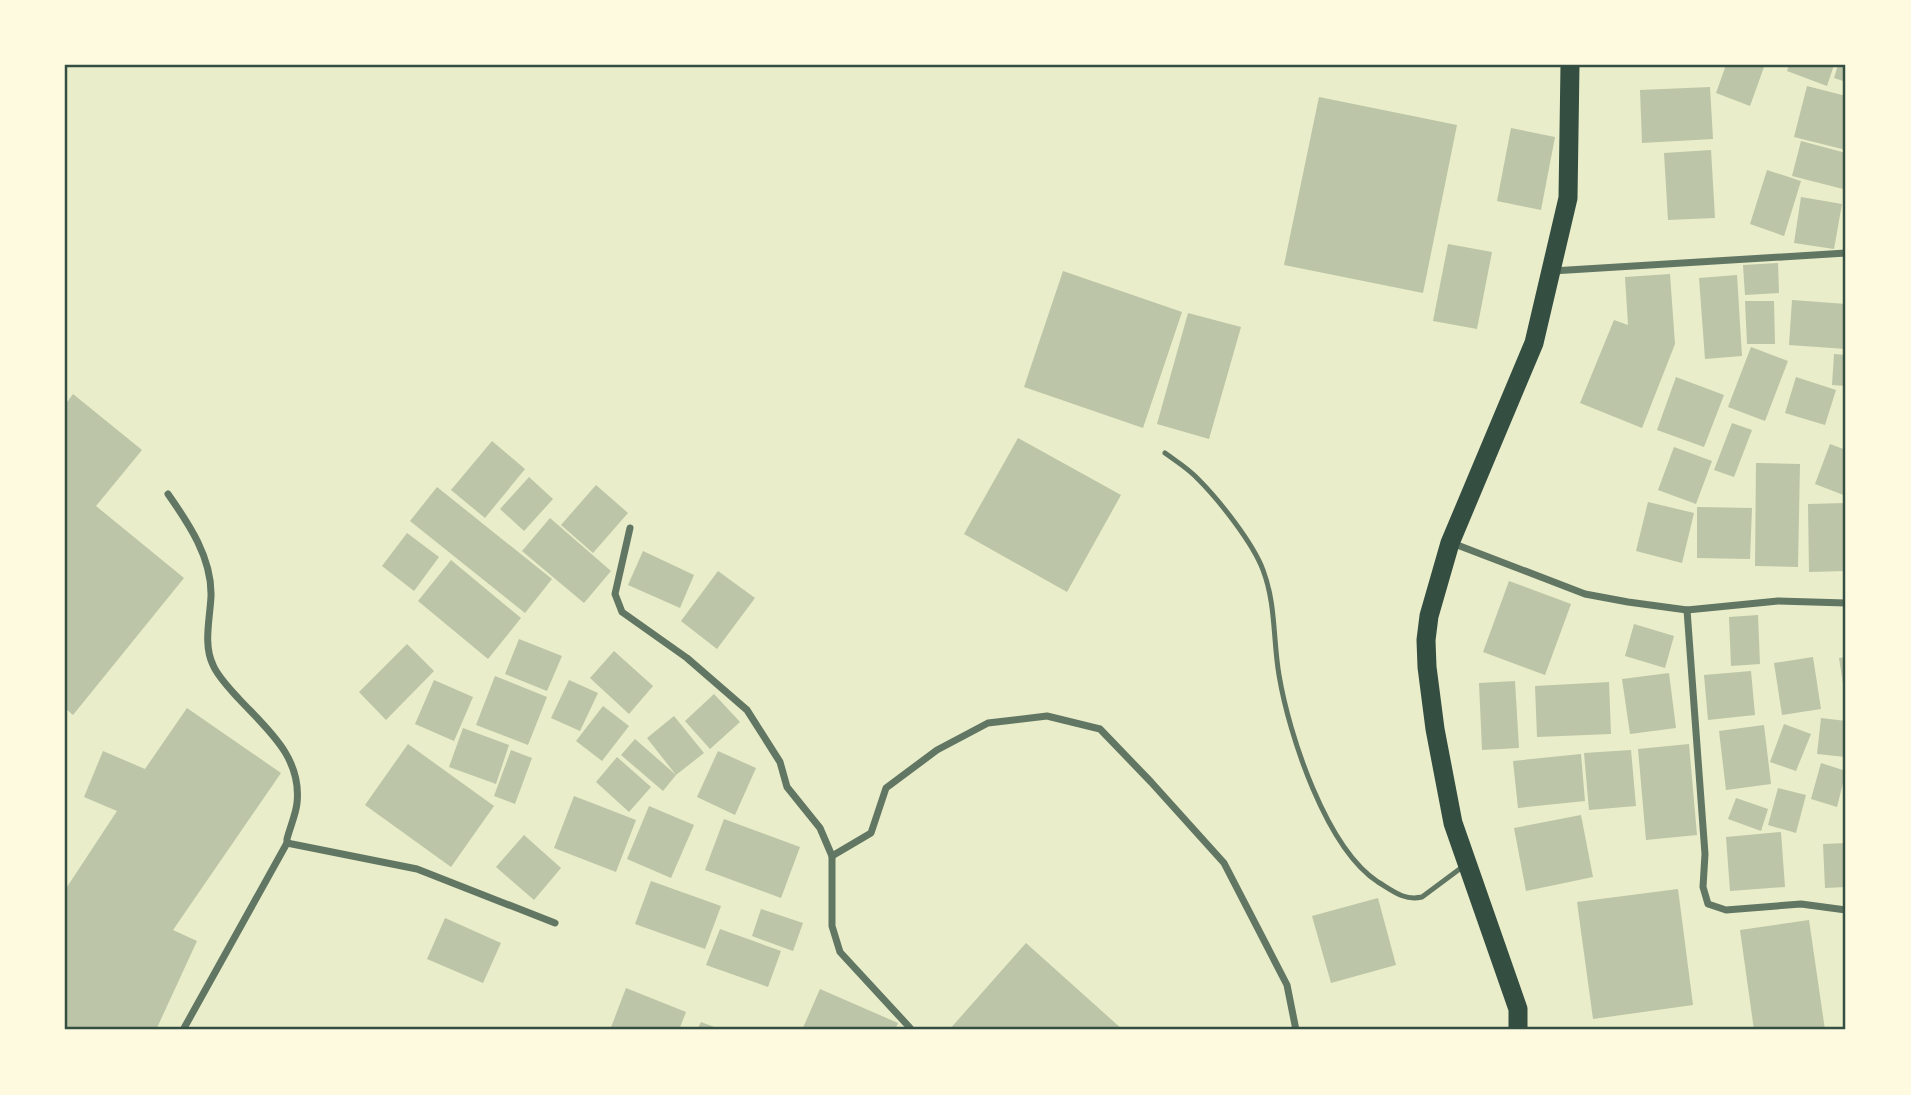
<svg xmlns="http://www.w3.org/2000/svg" width="1911" height="1095" viewBox="0 0 1911 1095" font-family="'DejaVu Sans',sans-serif">
	<style>
		.building { fill: #bcc5a7 }
		.lines { fill: none; stroke-linecap: round; stroke-linejoin: round }
		.service { stroke: #617663; stroke-width: 5 }
		.minor { stroke: #617663; stroke-width: 7 }
		.trunk { stroke: #344e41; stroke-width: 19 }
		.neatline { fill: none; stroke: #344e41; stroke-width: 2.5 }
	</style>
	<rect width="100%" height="100%" fill="#e9edc9"/>
	<!-- building -->
	<g class="building">
		<path d="M1726,65H1758L1764,67L1750,106L1716,93Z"/>
		<path d="M1789,65H1834L1827,86L1787,71Z"/>
		<path d="M1838,65H1846V82L1834,78Z"/>
		<path d="M1807,86L1846,96V150L1794,137Z"/>
		<path d="M1710,87L1713,139L1642,143L1640,90Z"/>
		<path d="M1319,97L1457,125L1423,293L1284,265Z"/>
		<path d="M1511,128L1555,137L1541,210L1497,201Z"/>
		<path d="M1801,141L1846,153V178L1843,189L1792,176Z"/>
		<path d="M1711,150L1715,218L1668,220L1664,153Z"/>
		<path d="M1767,170L1801,181L1784,236L1750,224Z"/>
		<path d="M1801,197L1842,204L1834,249L1794,243Z"/>
		<path d="M1448,244L1492,252L1477,329L1433,321Z"/>
		<path d="M1778,263L1779,293L1745,295L1743,265Z"/>
		<path d="M1063,271L1182,312L1143,428L1024,387Z"/>
		<path d="M1670,274L1675,344L1642,428L1580,403L1614,320L1628,325L1625,277Z"/>
		<path d="M1737,275L1742,356L1705,359L1699,278Z"/>
		<path d="M1792,300L1846,304V349L1789,345Z"/>
		<path d="M1745,301H1774L1775,344H1747Z"/>
		<path d="M1188,313L1241,327L1209,439L1157,424Z"/>
		<path d="M1751,347L1788,361L1765,421L1728,407Z"/>
		<path d="M1834,354L1846,355V386L1832,385Z"/>
		<path d="M1676,377L1724,395L1704,447L1657,430Z"/>
		<path d="M1796,377L1836,390L1825,425L1785,413Z"/>
		<path d="M73,394L142,450L96,506L184,578L73,715L65,708V405Z"/>
		<path d="M1732,423L1752,430L1734,477L1714,470Z"/>
		<path d="M1018,438L1121,495L1067,592L964,534Z"/>
		<path d="M492,441L525,469L485,518L451,490Z"/>
		<path d="M1830,444L1846,450V496L1815,484Z"/>
		<path d="M1674,447L1712,461L1696,504L1658,490Z"/>
		<path d="M1756,463L1800,464L1798,567L1755,566Z"/>
		<path d="M529,477L553,499L524,531L500,509Z"/>
		<path d="M596,485L628,513L593,553L561,525Z"/>
		<path d="M437,487L552,579L525,613L410,521Z"/>
		<path d="M1648,502L1694,513L1682,563L1636,551Z"/>
		<path d="M1846,503V571L1809,572L1808,504Z"/>
		<path d="M1697,507L1752,508L1750,559L1697,558Z"/>
		<path d="M550,518L611,571L584,603L522,551Z"/>
		<path d="M407,533L439,557L414,591L382,566Z"/>
		<path d="M643,551L694,575L680,608L628,585Z"/>
		<path d="M451,560L521,618L488,659L418,601Z"/>
		<path d="M718,571L755,598L717,649L681,621Z"/>
		<path d="M1509,581L1571,604L1545,675L1483,652Z"/>
		<path d="M1758,615L1760,664L1731,666L1729,617Z"/>
		<path d="M1634,624L1674,636L1665,668L1625,656Z"/>
		<path d="M519,639L562,656L547,691L505,674Z"/>
		<path d="M407,644L434,671L386,720L359,692Z"/>
		<path d="M614,651L653,686L629,714L590,678Z"/>
		<path d="M1813,657L1821,709L1782,715L1774,663Z"/>
		<path d="M1846,657V697H1845L1839,658Z"/>
		<path d="M1751,671L1755,715L1708,720L1704,675Z"/>
		<path d="M1669,673L1676,728L1630,734L1622,679Z"/>
		<path d="M495,676L547,697L528,745L476,725Z"/>
		<path d="M434,680L473,697L454,741L415,724Z"/>
		<path d="M569,680L598,693L580,731L551,718Z"/>
		<path d="M1515,681L1519,748L1482,750L1479,683Z"/>
		<path d="M1609,682L1611,734L1537,737L1535,686Z"/>
		<path d="M714,694L740,722L710,749L685,721Z"/>
		<path d="M603,706L629,726L602,761L576,741Z"/>
		<path d="M187,708L281,773L173,930L197,941L156,1030H65V890L117,811L84,797L103,751L145,769Z"/>
		<path d="M674,716L704,753L676,775L663,791L621,755L635,739L676,775L647,738Z"/>
		<path d="M1821,718L1846,721V757L1817,754Z"/>
		<path d="M1784,724L1811,734L1796,771L1770,762Z"/>
		<path d="M1764,725L1771,784L1726,790L1719,731Z"/>
		<path d="M463,728L509,745L496,784L449,767Z"/>
		<path d="M408,744L494,806L451,867L365,805Z"/>
		<path d="M1689,744L1697,835L1646,840L1638,749Z"/>
		<path d="M511,750L532,758L515,804L494,796Z"/>
		<path d="M1631,750L1636,806L1589,810L1584,753Z"/>
		<path d="M718,751L756,768L735,815L697,797Z"/>
		<path d="M1581,754L1585,801L1518,808L1513,761Z"/>
		<path d="M617,757L651,787L629,812L596,782Z"/>
		<path d="M1821,763L1846,771L1837,807L1811,799Z"/>
		<path d="M1778,788L1806,795L1796,833L1768,825Z"/>
		<path d="M574,796L636,820L616,872L554,848Z"/>
		<path d="M1736,798L1768,809L1761,831L1728,819Z"/>
		<path d="M649,806L694,825L671,878L627,859Z"/>
		<path d="M1581,815L1593,877L1526,891L1514,828Z"/>
		<path d="M724,819L800,847L781,898L705,870Z"/>
		<path d="M1781,832L1785,887L1730,891L1726,837Z"/>
		<path d="M524,835L561,868L534,900L496,867Z"/>
		<path d="M1846,843V887L1825,888L1823,844Z"/>
		<path d="M651,881L721,906L705,949L635,924Z"/>
		<path d="M1678,889L1693,1005L1593,1019L1577,902Z"/>
		<path d="M1378,898L1396,965L1331,983L1312,916Z"/>
		<path d="M761,909L803,923L793,951L752,936Z"/>
		<path d="M445,918L501,943L483,983L427,959Z"/>
		<path d="M1809,920L1825,1030H1754L1740,930Z"/>
		<path d="M720,929L781,951L768,987L706,965Z"/>
		<path d="M1026,943L1123,1030H949Z"/>
		<path d="M626,988L686,1012L679,1030H610Z"/>
		<path d="M820,989L898,1023L895,1030H850L845,1028L844,1030H802Z"/>
		<path d="M701,1022L722,1030H697Z"/>
	</g>
	<g class="lines">
		<!-- service -->
		<path class="service" d="M1165,453C1176,461 1189,469 1198,479C1219,500 1253,543 1263,570C1276,604 1273,640 1279,675C1289,735 1326,848 1378,882C1393,891 1404,901 1422,897L1465,865"/>
		<!-- minor -->
		<g class="minor">
			<path d="M1552,271L1846,253"/>
			<path d="M168,494C189,524 212,558 211,596C210,619 203,644 213,665C218,677 230,689 239,699C267,729 302,757 297,803C296,814 290,827 287,839V843L183,1030"/>
			<path d="M630,528L615,594L622,612L687,658L747,710L780,762L787,787L820,828L832,856V926L840,952L912,1030"/>
			<path d="M1452,543L1585,594L1628,602L1687,610L1778,601L1846,603"/>
			<path d="M1687,610L1705,854L1703,887L1708,904L1726,910L1801,904L1846,910"/>
			<path d="M287,843L417,869L555,923"/>
			<path d="M832,856L871,833L886,788L937,750L988,723L1047,716L1100,729L1151,782L1224,863L1287,985L1296,1030"/>
		</g>
		<!-- trunk -->
		<path class="trunk" d="M1518,1030V1009L1453,823L1435,729L1427,667L1426,640L1429,616L1450,543L1534,343L1568,198L1570,65"/>
	</g>
	<!-- border -->
	<rect width="1911" height="1095" fill="none" stroke="#fefae0" stroke-width="133"/>
	<rect x="66" y="66" width="1778" height="962" class="neatline"/>
</svg>
